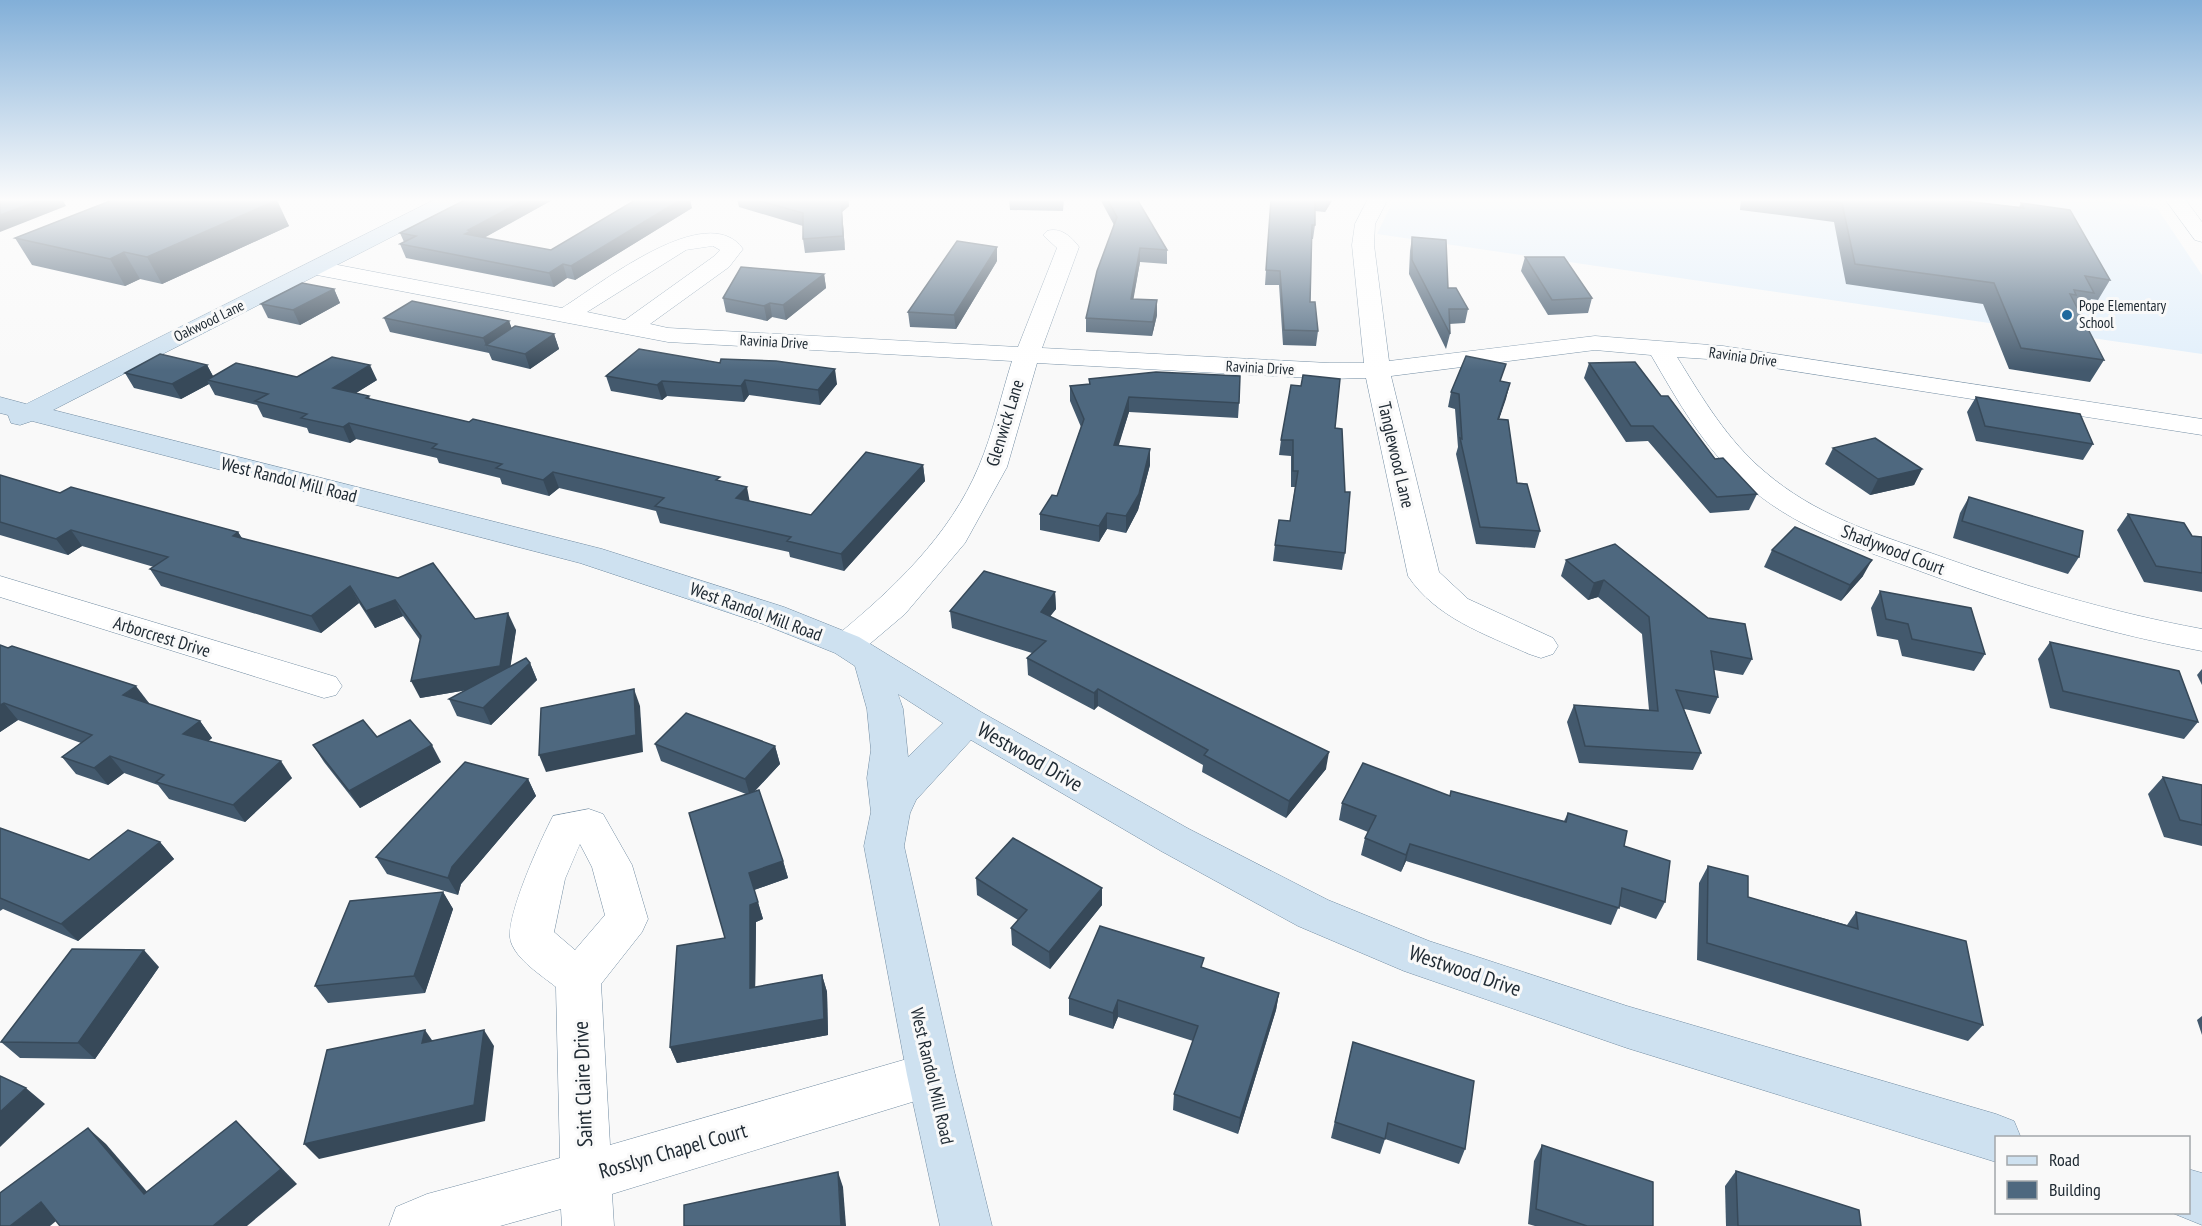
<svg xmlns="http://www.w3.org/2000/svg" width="2202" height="1226" viewBox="0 0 2202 1226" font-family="'PT Sans Narrow',sans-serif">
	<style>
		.built { fill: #e1effb }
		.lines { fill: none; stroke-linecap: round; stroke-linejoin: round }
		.street-casing { stroke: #738da3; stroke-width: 1 }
		.secondary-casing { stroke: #738da3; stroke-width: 1 }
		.street { fill: #fff; fill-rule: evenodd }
		.secondary { fill: #cee1f0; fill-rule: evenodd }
		.wall { fill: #43596d }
		.shaded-wall { fill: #374959 }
		.building { fill: #4e687f; stroke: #374959; stroke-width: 1.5 }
		.poi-dot { fill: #20699d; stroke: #f9f9f9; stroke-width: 2 }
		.labels { text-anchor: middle; stroke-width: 6; stroke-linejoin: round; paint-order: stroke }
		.far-poi-label { font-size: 15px; fill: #202b34; stroke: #f9f9f9; text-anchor: start }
		.far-street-label { font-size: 15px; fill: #202b34; stroke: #f9f9f9 }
		.street-label { font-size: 18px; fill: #202b34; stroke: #f9f9f9 }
		.near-street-label { font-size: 21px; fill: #202b34; stroke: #f9f9f9 }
	</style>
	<rect width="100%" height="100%" fill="#f9f9f9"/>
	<!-- built -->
	<path class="built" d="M1394,199H2083L2157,208L2202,275V354L1377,234Z"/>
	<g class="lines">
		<!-- street casing -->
		<g class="street-casing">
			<g id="street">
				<path d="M1368,199H1388L1375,224L1374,245L1389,361L1595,336L1723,346L2202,419V435L1723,360L1677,357C1703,399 1727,440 1765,472C1814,514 1870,532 1931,553C2020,585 2109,612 2202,629V651C2101,632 2005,603 1909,567C1849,545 1792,526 1744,483C1703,447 1678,401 1651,355L1595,350L1391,376L1439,572L1468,599L1553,638L1558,646L1553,654L1541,658L1529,654C1485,634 1436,618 1408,576L1366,378L1329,379L1037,363L1007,467L965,543L905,614L859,653L847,656L835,653L830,645L835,637C892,590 950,536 979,466C993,433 1001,396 1012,361L668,342L317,275L309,273L306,268L309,263L317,261L562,308C598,286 707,198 743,249L729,267L650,324L668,328L1018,347L1057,248L1043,235L1047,231C1060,227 1071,236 1079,247L1042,348L1329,363H1364L1352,245L1355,224ZM713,246L720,250L713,257L625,320L587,312L686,250Z"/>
				<path d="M2165,199H2185L2202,222V242L2195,240Z"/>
				<path d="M0,576L336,677L342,686L336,695L324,698L0,597Z"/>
				<path d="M589,809L603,814L632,865L648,919L642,932L601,984L610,1145L931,1052L948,1059L955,1075L948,1091L612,1194L614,1226H562L561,1209L500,1226H389L396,1207L427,1194L560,1158L556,987C541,975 517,960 511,942C503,921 542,837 553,816ZM580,844L592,867L605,915L575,950L554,932L565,879Z"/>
			</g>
		</g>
		<!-- secondary casing -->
		<g class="secondary-casing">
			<g id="secondary">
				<path d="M436,199H461L458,203L53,410L602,549L784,607L859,637L981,712L1189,829L1328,900L1429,941L1627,1006L1996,1114L2014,1121L2021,1138H1996V1162L1627,1048L1404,971L1298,926L1161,851L971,740L916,800L910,813L904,846L955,1075L992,1226H940L907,1075L864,846L871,812L867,778L871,750L867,709L855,666L835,653L760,623L580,563L32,421L20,425L11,423L8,415L0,413V397L26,404ZM898,694L943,723L908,757L903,709Z"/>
				<path d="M2188,1169L2202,1173V1225L2170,1212H2188Z"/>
			</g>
		</g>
		<!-- street -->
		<use href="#street" class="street"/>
		<!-- secondary -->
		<use href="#secondary" class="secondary"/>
	</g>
	<!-- wall -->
	<g class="wall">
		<path d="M115,199H274L289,226L162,284L140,279L125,286L32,265L15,238Z"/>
		<path d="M467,199H554L484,238L551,250L692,208L575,280L567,278L554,287L406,258L400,244L404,242L400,233Z"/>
		<path d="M737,199H848L849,206L842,212L845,250L805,253L803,239V226L739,207Z"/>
		<path d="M1009,199H1064L1063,211L1010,210Z"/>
		<path d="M1100,199H1137L1167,250V264L1140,262L1133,299L1157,315L1152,336L1086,332V318L1114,225Z"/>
		<path d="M1271,199H1333L1325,212L1315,211V225L1313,239H1311L1310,302L1318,331L1316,346L1283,345L1279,285H1265Z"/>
		<path d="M1741,199H1948L2019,207L2021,203L2110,280L2098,300L2091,299L2082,314H2080L2104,360L2090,382L2009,369L1983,304L1846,284L1834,222L1740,210Z"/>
		<path d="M1412,237L1448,288L1468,309L1465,323L1449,324L1450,334L1446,349L1409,274L1410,251Z"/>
		<path d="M1525,257L1592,298L1588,313L1548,315L1521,271Z"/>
		<path d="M997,261L956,329L910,327L908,312Z"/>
		<path d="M824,274L826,288L786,320L772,317L767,321L726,312L723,298Z"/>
		<path d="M334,289L340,303L300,325L268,318L261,304Z"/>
		<path d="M384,318L509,321L512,329L554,334L559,349L530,369L492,360L489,353L390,332Z"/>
		<path d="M639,349L837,384L820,405L749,395L744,402L667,396L662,400L611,391L606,376Z"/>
		<path d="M1589,363L1661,396L1715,459L1757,494L1749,510L1710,513L1648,441L1626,442L1584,378Z"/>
		<path d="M207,365L213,376L297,377L377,380L356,393L369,396L370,399L721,481L750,501L811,515L923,465L925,481L844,571L790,557L789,552L660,523L656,511L559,488L549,496L502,484L500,478L439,463L437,458L356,439L350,443L309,433L307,428L263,417L257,405L215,395L209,384L181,399L134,388L125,373Z"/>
		<path d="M1089,379L1239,403L1238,418L1129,412L1118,446L1150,465L1138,510L1126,533L1107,529L1099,542L1040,530V514L1057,496L1081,427L1070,401V386L1089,384Z"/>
		<path d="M1502,382L1510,383L1499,419L1517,483L1540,531L1535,548L1476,544L1456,454L1458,447L1455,409L1448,407L1451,392Z"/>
		<path d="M1976,397L2093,444L2083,460L1976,441L1967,412Z"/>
		<path d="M1335,428L1345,553L1342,570L1273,561L1275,545L1290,521L1295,487H1291V456L1279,455L1281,440Z"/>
		<path d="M1833,448L1922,469L1914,485L1870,495L1825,464Z"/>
		<path d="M0,475L60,493L238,532L242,538L475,619L516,630L510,667L530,663L537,680L491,725L457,716L449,699L467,690L420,698V640L403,616L375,628L359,603L321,633L161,586L150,569L154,567L82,546L68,555L0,535Z"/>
		<path d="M1969,497L2079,557L2068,574L1953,538L1960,513Z"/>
		<path d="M2128,514L2192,536L2202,537V592L2144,582L2117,530Z"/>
		<path d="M1772,550L1863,576L1841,601L1764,567Z"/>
		<path d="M1566,560L1752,659L1743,675L1714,670L1718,697L1710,714L1684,709L1701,753L1693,770L1579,763L1567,722L1574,705L1649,710L1642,634L1598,597L1588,600L1561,576Z"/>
		<path d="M1880,591L1985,654L1974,671L1902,656L1898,640L1877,636L1871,608Z"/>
		<path d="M1055,592L1056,609L1050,616L1326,769L1286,818L1202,772L1203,765L1098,706L1094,710L1028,675L1027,658L1032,653L952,628L950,611Z"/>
		<path d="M2050,642L2198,722L2184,739L2050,708L2038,659Z"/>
		<path d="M0,645L149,703L147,704L200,721L212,738L208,741L292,778L245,822L169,799L158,785L124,773L108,785L76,774L62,757L81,743L18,720L0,732Z"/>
		<path d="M2202,669V685L2197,675Z"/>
		<path d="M377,737L441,762L360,808L324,762L313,745Z"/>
		<path d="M655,744L775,746L780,764L755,791L783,861L788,878L754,890L763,919L756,922L755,987L822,975L827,992L828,1035L677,1063L670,1047L725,938L746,794L661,761Z"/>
		<path d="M2163,777L2202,785V846L2164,837L2148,794Z"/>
		<path d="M528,779L536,796L461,884L458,895L387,874L376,857Z"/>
		<path d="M1450,796L1564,821L1568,813L1624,846L1665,902L1656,919L1619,906L1611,925L1406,861L1401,872L1361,855L1365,838L1368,832L1339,820L1342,803Z"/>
		<path d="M0,828L89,860L160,842L174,859L78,941L3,909L0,911Z"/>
		<path d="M1708,866L1748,897L1847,925L1856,912L1983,1025L1968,1041L1697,960L1699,883Z"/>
		<path d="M976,878L1102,905L1050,969L1012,945L1011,928L1018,920L977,895Z"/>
		<path d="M443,892L453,909L425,993L328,1003L315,986Z"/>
		<path d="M159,967L95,1059L20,1058L1,1042Z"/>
		<path d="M1203,968L1279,993L1276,1010L1238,1134L1173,1110L1174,1094L1193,1041L1118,1017L1113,1029L1069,1015V998Z"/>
		<path d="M2202,1016V1035L2197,1020Z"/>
		<path d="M1353,1042L1465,1149L1459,1164L1385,1139L1380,1154L1331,1138Z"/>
		<path d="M1542,1145L1653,1226H1535L1528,1224L1534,1161Z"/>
		<path d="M1736,1171L1861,1226H1726L1725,1186Z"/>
	</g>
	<!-- shaded-wall -->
	<g class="shaded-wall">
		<path d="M43,199H62L66,206L0,232V215Z"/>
		<path d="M263,199H274L275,201L277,200L289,226L162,284L147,257Z"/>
		<path d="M526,199H554L476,242L465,234L468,230Z"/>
		<path d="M682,199H690L692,208L575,280L571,266Z"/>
		<path d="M840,199H848L849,206L842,212L845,250L838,200Z"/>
		<path d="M1327,199H1333L1325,212Z"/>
		<path d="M997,247V261L956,329L954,315Z"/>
		<path d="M1140,248V262L1131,313V299Z"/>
		<path d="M124,252L140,279L125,286L110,259Z"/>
		<path d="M563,264L567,278L554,287L549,273Z"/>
		<path d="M824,274L826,288L786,320L783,305Z"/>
		<path d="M334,289L340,303L300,325L293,310Z"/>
		<path d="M1157,300V315L1152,336L1153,322Z"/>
		<path d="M770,303L772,317L767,321L764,306Z"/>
		<path d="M509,321L514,336L486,345L489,353L483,338Z"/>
		<path d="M554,334L559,349L530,369L525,354Z"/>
		<path d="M207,365L215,380H207L209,384L181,399L172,384Z"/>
		<path d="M370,365L377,380L340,403L333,388Z"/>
		<path d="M835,369L837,384L820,405L818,390Z"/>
		<path d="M745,380L749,395L744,402L741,386Z"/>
		<path d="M662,381L667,396L662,400L657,385Z"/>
		<path d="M1510,383L1506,399L1494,434L1498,419Z"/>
		<path d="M1129,397V412L1114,461V445Z"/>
		<path d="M349,423L356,439L350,443L343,427Z"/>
		<path d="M1150,449V465L1138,510L1126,533V516Z"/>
		<path d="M923,465L925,481L844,571L841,554Z"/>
		<path d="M1922,469L1914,485L1870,495L1878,479Z"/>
		<path d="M553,472L559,488L549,496L543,480Z"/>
		<path d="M747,487L750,503L736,498Z"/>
		<path d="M1107,513V529L1099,542V526Z"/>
		<path d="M71,530L82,546L68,555L56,539Z"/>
		<path d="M238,532L248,549L233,536Z"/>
		<path d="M1872,560L1863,576L1841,601L1850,585Z"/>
		<path d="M1604,580L1598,597L1588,600L1594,583Z"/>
		<path d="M350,586L359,603L321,633L311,616Z"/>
		<path d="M1055,592L1056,609L1041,628V612Z"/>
		<path d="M395,600L403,616L375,628L366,611Z"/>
		<path d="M508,613L516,630L508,683L420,698L411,681Z"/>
		<path d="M530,663L537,680L491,725L483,708Z"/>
		<path d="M136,686L149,703L135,712L123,695Z"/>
		<path d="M634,689L640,706L643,752L546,772L539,755Z"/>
		<path d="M1098,689V706L1094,710V693Z"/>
		<path d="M4,703L18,720L0,732V705Z"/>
		<path d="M200,721L212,738L196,751L183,734Z"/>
		<path d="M432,745L441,762L360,808L349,791Z"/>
		<path d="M775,746L780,764L750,796L745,779Z"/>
		<path d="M1329,752L1326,769L1286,818L1289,801Z"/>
		<path d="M110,756L124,773L108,785L94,768Z"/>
		<path d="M281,761L292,778L245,822L233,805Z"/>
		<path d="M528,779L536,796L461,884L458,895L448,878L452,867Z"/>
		<path d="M160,842L174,859L78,941L61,924Z"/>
		<path d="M1410,844L1406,861L1401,872L1406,855Z"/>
		<path d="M783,861L788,878L754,890L749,873Z"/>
		<path d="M1102,888V905L1050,969L1049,952Z"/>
		<path d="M443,892L453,909L425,993L414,976Z"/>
		<path d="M758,902L763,919L756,922L755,1004L750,988V905Z"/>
		<path d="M144,950L159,967L95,1059L78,1043Z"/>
		<path d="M822,975L827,992L828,1035L677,1063L670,1047Z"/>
		<path d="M1279,993L1276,1010L1238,1134L1240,1118Z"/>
		<path d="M1118,1000V1017L1113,1029V1013Z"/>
		<path d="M425,1030L436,1046L422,1043Z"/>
		<path d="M484,1030L494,1046L485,1121L319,1159L304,1144Z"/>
		<path d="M26,1088L45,1104L0,1147V1112Z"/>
		<path d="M236,1121L297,1184L247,1226H213Z"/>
		<path d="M88,1128L106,1144L162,1209L144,1194Z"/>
		<path d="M838,1172L843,1187L846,1226H841Z"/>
		<path d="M41,1202L61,1217L50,1226H10Z"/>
	</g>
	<!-- building -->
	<g class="building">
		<path d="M0,199H43L0,215Z"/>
		<path d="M115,199H270L277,200L147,257L124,252L110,259L15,238Z"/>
		<path d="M467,199H526L468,230L471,231L465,234L551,250L637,199H682L571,266L563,264L549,273L400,244L416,236L400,233Z"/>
		<path d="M753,199H840L838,200L841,201L843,236L803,239V213Z"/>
		<path d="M1107,199H1137L1167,250L1140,248L1131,299L1157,300L1153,322L1086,318L1097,271L1117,217Z"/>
		<path d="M1271,199H1315V225H1312L1310,302H1315L1318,331L1284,330L1280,271L1266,270Z"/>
		<path d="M1807,199H1948L2024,208L2021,203L2070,210L2110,280L2085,276L2094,293L2074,290L2076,295L2070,294L2104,360L2021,348L1994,283L1855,264L1842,203Z"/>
		<path d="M1412,237L1446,240L1448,288H1456L1468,309H1449L1450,334L1412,260Z"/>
		<path d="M957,241L997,247L954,315L908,312Z"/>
		<path d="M1525,257H1564L1592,298L1552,300Z"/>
		<path d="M741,267L824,274L783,305L770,303L764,306L723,298Z"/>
		<path d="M302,283L334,289L293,310L261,304Z"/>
		<path d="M412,301L509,321L483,338L384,318Z"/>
		<path d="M515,326L554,334L525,354L486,345Z"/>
		<path d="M639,349L720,363L721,359L776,361L835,369L818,390L745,380L741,386L662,381L657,385L606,376Z"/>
		<path d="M160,354L207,365L172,384L125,373Z"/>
		<path d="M1466,356L1506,364L1500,381L1510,383L1498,419L1508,420L1517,483L1527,484L1540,531L1480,527L1460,438L1462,439L1459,394L1451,392Z"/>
		<path d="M332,357L370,365L333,388L369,396L366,398L469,422L473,419L720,477L716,480L747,487L736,498L811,515L866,452L923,465L841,554L787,541L791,537L655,506L664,498L553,472L543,480L496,468L502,464L432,448L437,444L349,423L343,427L301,418L307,414L255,401L268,394L207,380L236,363L297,377Z"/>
		<path d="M1635,362L1661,396H1668L1715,459L1723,458L1757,494L1717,497L1653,426H1631L1589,363Z"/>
		<path d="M1156,372L1240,376L1239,403L1129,397L1114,445L1150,449L1139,494L1126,516L1107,513L1099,526L1040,514L1052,495L1057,496L1084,419L1070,386L1090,384L1089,379Z"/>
		<path d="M1303,375L1340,379L1335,428L1342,429L1345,492H1350L1345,553L1275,545L1279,520L1290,521L1298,471H1293V440H1281L1291,385L1301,386Z"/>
		<path d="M1976,397L2080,414L2093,444L1985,426Z"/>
		<path d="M1875,438L1922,469L1878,479L1833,448Z"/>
		<path d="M0,475L60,493L71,487L238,532L233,536L398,578L433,563L475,619L508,613L500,666L411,681L421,636L395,600L366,611L350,586L311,616L150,569L168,557L71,530L56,539L0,522Z"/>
		<path d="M1969,497L2083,531L2079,557L1962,521Z"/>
		<path d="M2128,514L2184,523L2192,536L2202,537V573L2156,566Z"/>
		<path d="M1795,527L1872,560L1850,585L1772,550Z"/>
		<path d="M1615,544L1708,618L1745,624L1752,659L1711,651L1718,697L1676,690L1701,753L1585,746L1574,705L1658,711L1649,617L1604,580L1594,583L1566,560Z"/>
		<path d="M984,571L1055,592L1041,612L1329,752L1289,801L1204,755L1208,750L1098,689L1094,693L1027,658L1046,641L950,611Z"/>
		<path d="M1880,591L1971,608L1985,654L1912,639L1908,624L1886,619Z"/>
		<path d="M2050,642L2179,671L2198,722L2063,691Z"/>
		<path d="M0,645L8,648L12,646L136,686L123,695L200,721L183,734L281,761L233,805L156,782L164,775L110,756L94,768L62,757L92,735L4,703L0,705Z"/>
		<path d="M526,658L530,663L483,708L449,699Z"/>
		<path d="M634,689L636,735L539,755L541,708Z"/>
		<path d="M686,713L775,746L745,779L655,744Z"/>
		<path d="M363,720L377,737L410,720L432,745L349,791L313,745Z"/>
		<path d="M465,762L528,779L452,867L448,878L376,857Z"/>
		<path d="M1363,763L1450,796L1451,791L1566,822L1568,813L1627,831L1624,846L1670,861L1665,902L1622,888L1619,908L1410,844L1406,855L1365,838L1376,816L1342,803Z"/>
		<path d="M2163,777L2202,785V825L2180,820Z"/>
		<path d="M759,790L783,861L749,873L758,902L750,905V988L822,975L824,1019L670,1047L677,946L725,938L689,813Z"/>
		<path d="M0,828L89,860L128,830L160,842L61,924L0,898Z"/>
		<path d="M1013,838L1102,888L1049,952L1011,928L1027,910L976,878Z"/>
		<path d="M1708,866L1748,876V897L1858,929L1856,912L1966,941L1983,1025L1707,943Z"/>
		<path d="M443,892L414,976L315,986L350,901Z"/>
		<path d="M1100,926L1204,958L1201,967L1279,993L1240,1118L1174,1094L1198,1026L1118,1000L1113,1013L1069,998Z"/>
		<path d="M72,949L144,950L78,1043L1,1042Z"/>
		<path d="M425,1030L422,1043L484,1030L474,1105L304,1144L327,1050Z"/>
		<path d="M1353,1042L1474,1081L1465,1149L1388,1123L1385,1139L1335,1122Z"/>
		<path d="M0,1076L26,1088L0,1112Z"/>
		<path d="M236,1121L281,1169L213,1226H60L41,1202L10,1226H0V1193L88,1128L144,1194Z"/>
		<path d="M1542,1145L1653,1182V1226H1587L1536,1209Z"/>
		<path d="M1736,1171L1859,1210L1861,1226H1738Z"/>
		<path d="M838,1172L841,1226H684V1205Z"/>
	</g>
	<!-- sky -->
	<linearGradient id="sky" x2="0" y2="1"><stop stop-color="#82afd8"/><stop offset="0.54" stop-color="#fcfcfc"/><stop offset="1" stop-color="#fcfcfc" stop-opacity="0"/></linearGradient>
	<rect width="2202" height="370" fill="url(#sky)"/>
	<!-- markers -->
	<circle class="poi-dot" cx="2067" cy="315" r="6"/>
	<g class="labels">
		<!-- far-poi labels -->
		<g class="far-poi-label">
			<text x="2079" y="311">Pope Elementary<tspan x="2079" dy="17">School</tspan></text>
		</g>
		<!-- far-street labels -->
		<g class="far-street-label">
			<text transform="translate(209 321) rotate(-26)" y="5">Oakwood Lane</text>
			<text transform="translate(774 342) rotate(3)" y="5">Ravinia Drive</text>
			<text transform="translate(1743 357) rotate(8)" y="5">Ravinia Drive</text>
			<text transform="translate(1260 368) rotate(3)" y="5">Ravinia Drive</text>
		</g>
		<!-- street labels -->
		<g class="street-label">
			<text transform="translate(1005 423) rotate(-73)" y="6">Glenwick Lane</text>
			<text transform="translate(1396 455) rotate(77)" y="6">Tanglewood Lane</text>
			<text transform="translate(289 480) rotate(14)" y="6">West Randol Mill Road</text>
			<text transform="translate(1893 550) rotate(21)" y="6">Shadywood Court</text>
			<text transform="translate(756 612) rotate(20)" y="6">West Randol Mill Road</text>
			<text transform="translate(162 637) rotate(17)" y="6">Arborcrest Drive</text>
			<text transform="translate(932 1076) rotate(77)" y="6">West Randol Mill Road</text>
		</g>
		<!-- near-street labels -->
		<g class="near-street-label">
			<text transform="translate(1030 757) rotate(30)" y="7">Westwood Drive</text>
			<text transform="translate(1465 971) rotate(19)" y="7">Westwood Drive</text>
			<text transform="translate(583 1084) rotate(-92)" y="7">Saint Claire Drive</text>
			<text transform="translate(673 1151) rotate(-16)" y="7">Rosslyn Chapel Court</text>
		</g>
	</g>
	<!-- legend -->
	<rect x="1995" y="1136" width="195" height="78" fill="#f9f9f9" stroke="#a2a7aa" stroke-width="1.5"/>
	<rect x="2007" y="1156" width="30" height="9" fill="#cee1f0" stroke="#a2a7aa" stroke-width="1.5"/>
	<text x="2049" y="1166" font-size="18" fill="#202b34">Road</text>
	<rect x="2007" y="1181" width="30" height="18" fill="#4e687f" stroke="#a2a7aa" stroke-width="1.5"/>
	<text x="2049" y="1196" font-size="18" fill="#202b34">Building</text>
</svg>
